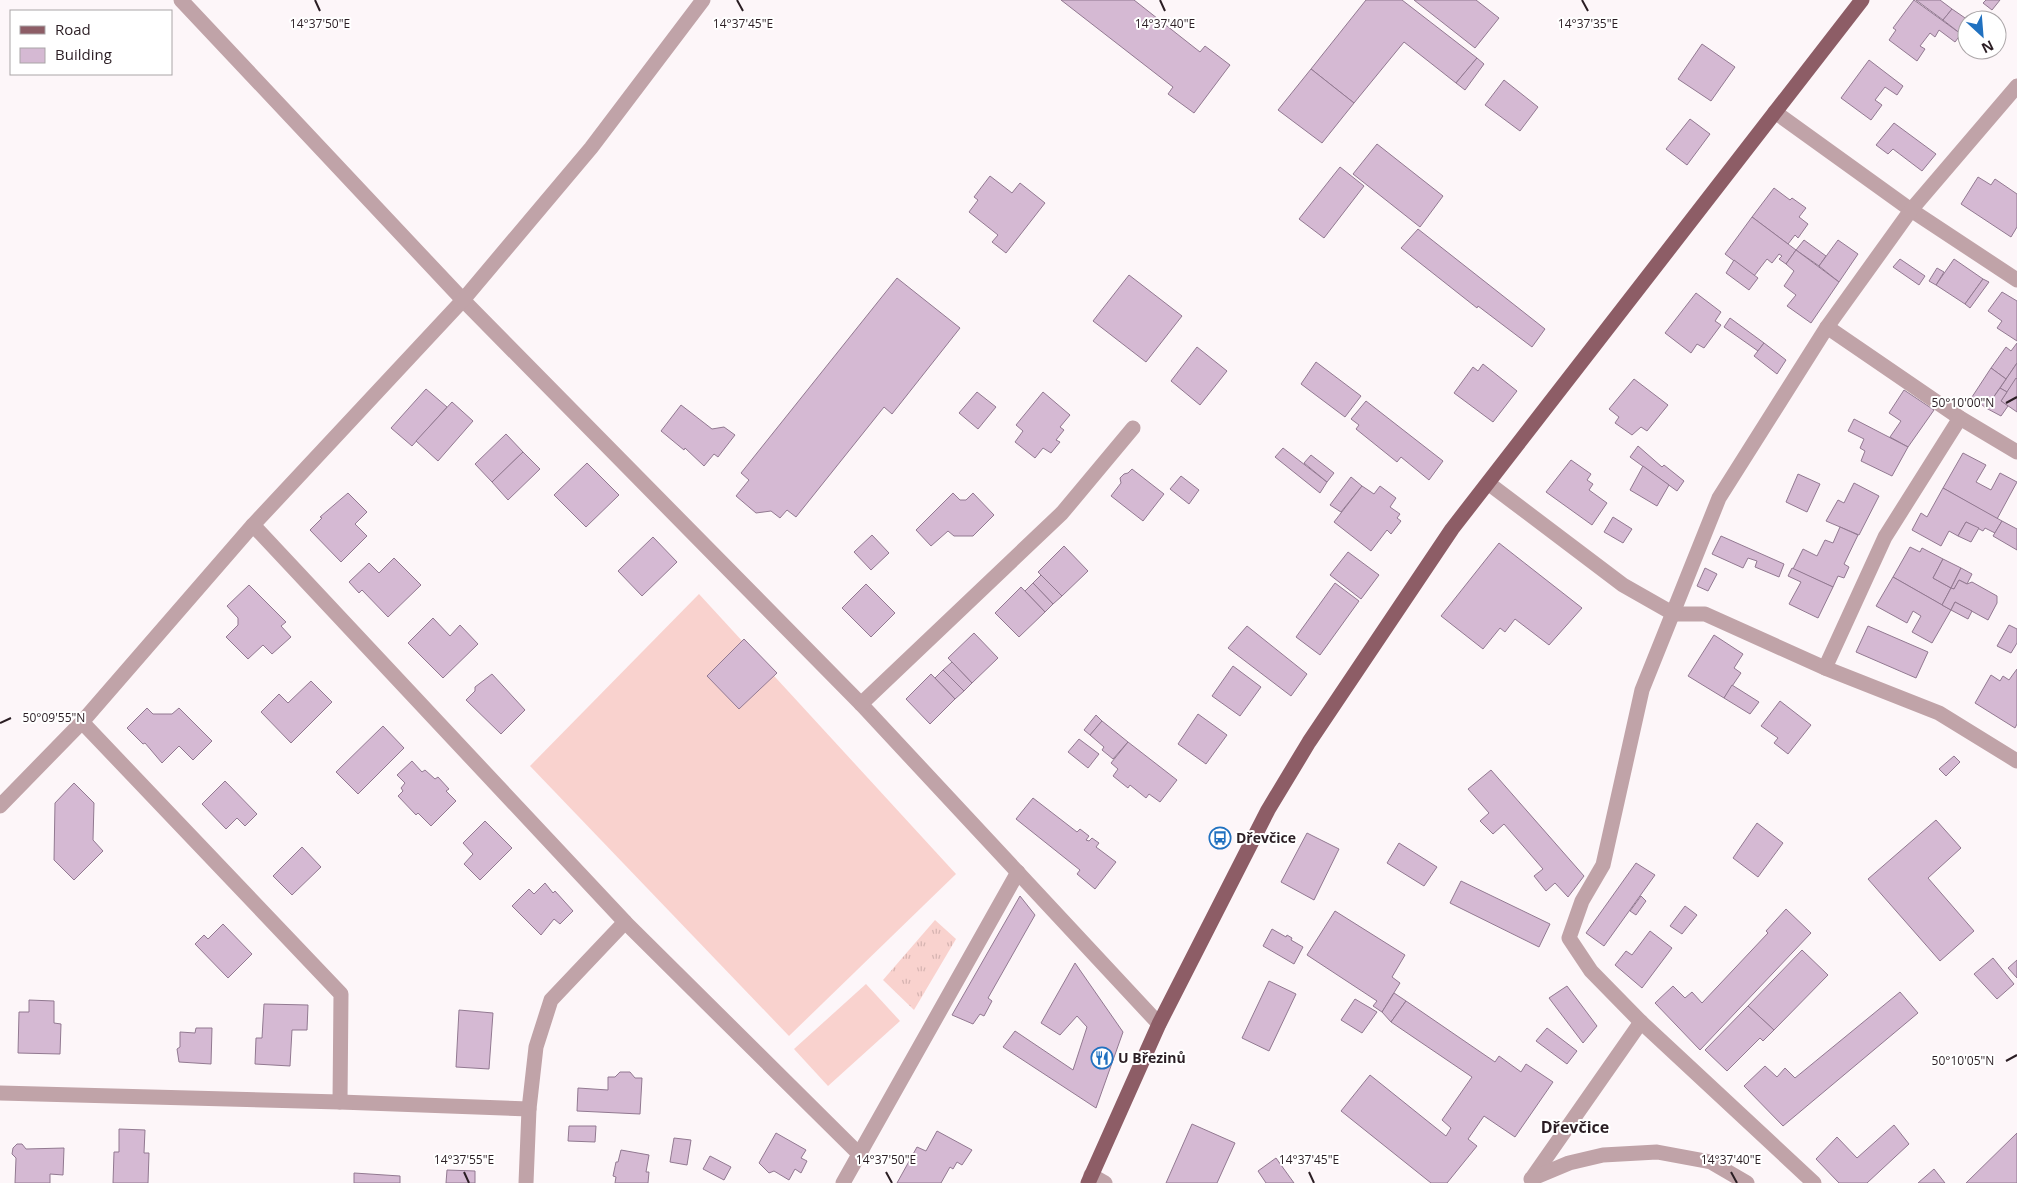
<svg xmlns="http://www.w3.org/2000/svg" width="2017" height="1183" viewBox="0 0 2017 1183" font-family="'Open Sans',sans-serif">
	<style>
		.grass { fill: url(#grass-tufts) }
		.pitch { fill: #f9d2ce }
		.building { fill: #d5b9d3; stroke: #927991 }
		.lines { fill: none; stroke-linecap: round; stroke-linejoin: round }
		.minor { stroke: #c0a3a8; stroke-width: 15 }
		.major { stroke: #8d5d66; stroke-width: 15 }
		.ticks { fill: none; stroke: #2b1e24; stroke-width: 2 }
		.labels { text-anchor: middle; stroke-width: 4; stroke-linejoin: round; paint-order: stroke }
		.poi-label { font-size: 14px; font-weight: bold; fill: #2b1e24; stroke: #fff; text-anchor: start }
		.quarter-label { font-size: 16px; font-weight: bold; fill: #2b1e24; stroke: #fff }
		.ticks-label { font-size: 12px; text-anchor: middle; fill: #2b1e24; stroke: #fff; stroke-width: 4; stroke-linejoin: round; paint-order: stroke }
	</style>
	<defs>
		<pattern id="grass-tufts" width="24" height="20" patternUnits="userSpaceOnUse" patternTransform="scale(1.25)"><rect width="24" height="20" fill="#f9d2ce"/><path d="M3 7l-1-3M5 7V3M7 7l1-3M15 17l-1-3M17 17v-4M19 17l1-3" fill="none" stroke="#d6b4b1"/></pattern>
	</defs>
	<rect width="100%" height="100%" fill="#fdf6f9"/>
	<!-- grass -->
	<path class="grass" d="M935,920L956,939L914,1010L883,980Z"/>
	<!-- pitch -->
	<g class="pitch">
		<path d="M699,594L956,874L789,1036L530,766Z"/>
		<path d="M866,984L900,1021L828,1086L794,1049Z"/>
	</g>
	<!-- building -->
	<g class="building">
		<path d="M1061,0H1134L1200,52L1205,46L1230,65L1194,113L1168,94L1173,87Z"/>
		<path d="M1366,0H1402L1477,58L1456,83L1404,42L1354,103L1311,69Z"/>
		<path d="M1414,0H1476L1499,18L1475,48Z"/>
		<path d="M1914,0L1961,34L1955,42L1939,30L1935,37L1930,33L1920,46L1925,49L1917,61L1889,40L1896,30L1893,28Z"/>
		<path d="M1916,0H1940L1952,9L1943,20Z"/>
		<path d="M1986,0H2000L1992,10L1983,3Z"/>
		<path d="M1952,9L1968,20L1961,34L1943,20Z"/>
		<path d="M1702,44L1735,67L1711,101L1678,79Z"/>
		<path d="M1477,58L1484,64L1465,90L1456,83Z"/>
		<path d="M1869,60L1903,86L1897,95L1885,87L1875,100L1882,105L1871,120L1841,98Z"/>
		<path d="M1311,69L1354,103L1322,143L1278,110Z"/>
		<path d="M1504,80L1538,107L1520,131L1485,105Z"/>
		<path d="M1690,119L1710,134L1687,165L1666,149Z"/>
		<path d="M1894,123L1936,154L1922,171L1893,149L1888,154L1876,145Z"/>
		<path d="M1377,144L1443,196L1420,227L1353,174Z"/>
		<path d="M1340,167L1364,186L1324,238L1299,219Z"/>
		<path d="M990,176L1012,193L1020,183L1045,203L1006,253L992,242L998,235L969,212L978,200L974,197Z"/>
		<path d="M1978,177L1991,185L1995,179L2017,194V227L2011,237L1961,204Z"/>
		<path d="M1774,188L1790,200L1792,198L1806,208L1799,217L1808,224L1798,238L1795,235L1788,244L1752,217Z"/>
		<path d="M1752,217L1796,250L1786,264L1779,259L1782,256L1779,254L1772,263L1767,259L1754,276L1725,254Z"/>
		<path d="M1418,229L1545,329L1532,347L1478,306L1477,308L1401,248Z"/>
		<path d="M1804,240L1826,256L1819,266L1796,250Z"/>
		<path d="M1838,240L1858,254L1839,282L1819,266Z"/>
		<path d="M1796,250L1839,282L1811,323L1787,306L1796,295L1784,286L1794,271L1786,264Z"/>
		<path d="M1900,259L1925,276L1919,285L1893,267Z"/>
		<path d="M1954,259L1983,279L1965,304L1936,285Z"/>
		<path d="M1734,260L1758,278L1749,290L1726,273Z"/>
		<path d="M1937,268L1944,272L1936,285L1929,281Z"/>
		<path d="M1129,275L1182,316L1146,362L1093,321Z"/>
		<path d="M897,278L960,328L892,414L884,407L796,517L787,510L780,518L771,511L756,513L736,496L749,480L741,473Z"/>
		<path d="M1983,279L1989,282L1970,308L1965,304Z"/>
		<path d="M2002,292L2017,301V341L1997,328L2002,321L1988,311Z"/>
		<path d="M1696,293L1721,312L1715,321L1721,325L1704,348L1697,344L1691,353L1665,333Z"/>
		<path d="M1730,318L1764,343L1758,351L1724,327Z"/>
		<path d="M1764,343L1786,360L1777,374L1754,356Z"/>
		<path d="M2017,343V363L2006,379L1991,368L2006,347L2011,351Z"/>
		<path d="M1197,347L1227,371L1200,405L1171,381Z"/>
		<path d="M1316,362L1361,396L1345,417L1301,384Z"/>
		<path d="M2017,363V379L2007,392L2000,388Z"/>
		<path d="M1483,364L1517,391L1493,422L1454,393L1473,367L1478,371Z"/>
		<path d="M1991,368L2006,379L1986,408L1972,397Z"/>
		<path d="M2016,378L2017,379V412L2001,401Z"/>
		<path d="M1634,379L1668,405L1647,431L1641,427L1632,435L1615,423L1619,417L1609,409Z"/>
		<path d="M2000,388L2007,392L2001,401L2008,406L2001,416L1986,408Z"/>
		<path d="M426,389L447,407L412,446L391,428Z"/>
		<path d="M1904,390L1934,410L1908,447L1890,437L1901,421L1889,413Z"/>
		<path d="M977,392L996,407L978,429L959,413Z"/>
		<path d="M1043,392L1070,415L1060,427L1064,430L1056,440L1060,442L1051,453L1043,448L1035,458L1015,442L1023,431L1016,425Z"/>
		<path d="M1366,401L1443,461L1429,480L1401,457L1397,462L1356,429L1359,425L1351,419Z"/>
		<path d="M452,402L473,421L438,461L416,441Z"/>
		<path d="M681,405L712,429L724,427L735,435L718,457L714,454L704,466L685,448L684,450L661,431Z"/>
		<path d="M1854,419L1908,447L1892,476L1861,461L1865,451L1860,448L1864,439L1848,431Z"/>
		<path d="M506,434L523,452L492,482L475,464Z"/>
		<path d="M1638,446L1662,467L1664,465L1684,481L1677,491L1630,457Z"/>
		<path d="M1283,448L1327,482L1320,493L1275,457Z"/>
		<path d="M523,452L540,469L508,500L492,482Z"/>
		<path d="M1963,453L1986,465L1976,482L1991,490L2000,473L2017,482L1997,519L1943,488Z"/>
		<path d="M1311,455L1334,473L1327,482L1304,463Z"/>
		<path d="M1571,460L1591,474L1587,480L1593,484L1589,490L1607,503L1592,525L1546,492Z"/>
		<path d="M587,463L619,495L586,527L554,495Z"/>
		<path d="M1643,466L1669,485L1657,506L1630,490Z"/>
		<path d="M1132,469L1164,494L1143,521L1111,496L1121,483L1120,478L1124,474L1128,473Z"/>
		<path d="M1798,474L1820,484L1807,512L1786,502Z"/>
		<path d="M1181,476L1199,490L1189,504L1170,489Z"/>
		<path d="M1351,477L1362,486L1341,512L1330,505Z"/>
		<path d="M1854,483L1879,496L1859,535L1826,521L1838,500L1844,503Z"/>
		<path d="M1362,486L1374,494L1380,486L1396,498L1390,507L1400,514L1397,518L1401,521L1391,534L1387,530L1371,551L1334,522Z"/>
		<path d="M1943,488L2002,521L1995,533L1985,528L1983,531L1966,522L1958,536L1949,531L1941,546L1912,530L1921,513L1927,517Z"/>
		<path d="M348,493L367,512L355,524L367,536L341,562L310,530L322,518L320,517Z"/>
		<path d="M953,493L960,500H966L973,493L994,515L973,536H954L948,531L931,546L916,530Z"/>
		<path d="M1613,517L1632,529L1623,543L1604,532Z"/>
		<path d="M2002,521L2017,529V550L1993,536Z"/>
		<path d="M1966,522L1979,528L1971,542L1958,536Z"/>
		<path d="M1840,527L1858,535L1844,564L1849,567L1844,578L1838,576L1833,587L1793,569L1803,549L1817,556L1825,540L1833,543Z"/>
		<path d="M872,535L889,553L871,570L854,552Z"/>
		<path d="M1721,536L1784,564L1779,577L1755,567L1757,561L1748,558L1743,568L1712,554Z"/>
		<path d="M653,537L677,562L642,596L618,571Z"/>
		<path d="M1499,543L1582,608L1549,645L1515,619L1505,632L1500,628L1483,649L1441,616Z"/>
		<path d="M1064,546L1088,571L1062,596L1038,572Z"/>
		<path d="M1910,547L1920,552L1922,548L1943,559L1933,578L1951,588L1942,605L1893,577Z"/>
		<path d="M1348,552L1379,575L1361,599L1330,575Z"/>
		<path d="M394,558L421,585L388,617L362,590L359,593L349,582L369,563L379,573Z"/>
		<path d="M1943,559L1961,568L1951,588L1933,578Z"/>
		<path d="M1705,568L1717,574L1708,591L1697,586Z"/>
		<path d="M1792,568L1833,587L1818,618L1789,604L1801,582L1788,576Z"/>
		<path d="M1961,568L1972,574L1967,584L1959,580L1954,589L1951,588Z"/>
		<path d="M1041,575L1062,596L1053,604L1033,583Z"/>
		<path d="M1893,577L1951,610L1932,643L1912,632L1921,616L1913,611L1907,623L1876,606Z"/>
		<path d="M1959,580L1967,584L1972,582L1997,596V603L1988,620L1955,602L1951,610L1942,605L1951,588L1954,589Z"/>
		<path d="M1033,583L1053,604L1045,612L1025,591Z"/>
		<path d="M1335,583L1359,601L1320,655L1296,637Z"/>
		<path d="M866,584L895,613L871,637L842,608Z"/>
		<path d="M249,585L286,622L281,626L291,637L272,654L263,645L248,659L226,637L238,625V618L227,606Z"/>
		<path d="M1021,587L1045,612L1019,637L995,613Z"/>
		<path d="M1955,602L1972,611L1968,619L1951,610Z"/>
		<path d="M433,618L450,636L460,625L478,644L443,678L408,643Z"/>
		<path d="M2009,625L2017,629V643L2011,653L1997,646Z"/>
		<path d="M1247,626L1307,674L1291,696L1228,648Z"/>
		<path d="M1868,626L1928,652L1916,678L1856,652Z"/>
		<path d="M974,633L998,658L972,683L948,658Z"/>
		<path d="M1714,635L1743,654L1734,668L1741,673L1724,698L1688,676Z"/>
		<path d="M744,639L777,673L739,709L707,676Z"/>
		<path d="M952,662L972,683L964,691L943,670Z"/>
		<path d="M1233,666L1261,687L1240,716L1212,696Z"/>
		<path d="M2017,669V724L2015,728L1975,703L1991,675L2000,681L2003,676L2009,680Z"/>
		<path d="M943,670L964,691L955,699L935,678Z"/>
		<path d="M492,674L525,710L501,734L466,700L475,691V687Z"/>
		<path d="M931,674L955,699L930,724L906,699Z"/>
		<path d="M311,681L332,702L291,743L261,712L279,694L288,703Z"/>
		<path d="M1732,685L1759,702L1750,714L1724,698Z"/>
		<path d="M1780,701L1811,725L1788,754L1774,743L1778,738L1761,726Z"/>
		<path d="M147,708L153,714H172L179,708L212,741L193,760L179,746L162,763L145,743L143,744L127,728Z"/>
		<path d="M1198,714L1227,735L1206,764L1178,744Z"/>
		<path d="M1096,715L1102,721L1090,735L1084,730Z"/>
		<path d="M1102,721L1128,742L1113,759L1102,750L1104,747L1090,735Z"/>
		<path d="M383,726L404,748L358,794L336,772Z"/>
		<path d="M1079,739L1099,754L1088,768L1068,752Z"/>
		<path d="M1128,742L1177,780L1160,802L1149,794L1146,798L1130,785L1128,788L1113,776L1118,769L1111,763Z"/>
		<path d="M1954,756L1960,762L1946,776L1939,769Z"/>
		<path d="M412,761L422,772L425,770L435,779L438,777L449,789L446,791L456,801L431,826L418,813L416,815L398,796L403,791L401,788L405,783L397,775Z"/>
		<path d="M1491,770L1584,876L1568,897L1555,883L1546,891L1534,876L1543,869L1504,824L1493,834L1480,821L1489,813L1468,789Z"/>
		<path d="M225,781L257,814L245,826L237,818L226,829L202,804Z"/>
		<path d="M74,783L94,803L93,840L103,851L74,880L54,860L55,803Z"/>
		<path d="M1033,798L1077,832L1080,829L1089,836L1086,840L1089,841L1092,838L1099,843L1096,847L1116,862L1095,889L1077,874L1080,870L1016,819Z"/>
		<path d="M1936,820L1961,848L1928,878L1974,931L1940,961L1868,879Z"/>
		<path d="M485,821L512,848L480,880L464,864L473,854L463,843Z"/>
		<path d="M1757,823L1783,843L1758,877L1733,858Z"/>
		<path d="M1307,833L1339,849L1314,900L1281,882Z"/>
		<path d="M1399,843L1437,867L1424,886L1387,863Z"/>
		<path d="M302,847L321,867L292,895L273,876Z"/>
		<path d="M1636,863L1655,875L1604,946L1586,933Z"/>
		<path d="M1461,881L1550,924L1539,947L1450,903Z"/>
		<path d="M545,883L553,893L555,891L573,911L560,924L554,919L541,935L512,906L529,889L534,894Z"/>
		<path d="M1020,896L1035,915L988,998L992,1001L984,1016L980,1014L973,1024L952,1015Z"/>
		<path d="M1641,896L1646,901L1636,915L1630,911Z"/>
		<path d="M1685,906L1697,915L1682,934L1670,926Z"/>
		<path d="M1786,909L1811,933L1700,1050L1655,1003L1673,986L1685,998L1692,992L1702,1003L1768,933L1766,931Z"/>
		<path d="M1335,911L1405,955L1392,977L1400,983L1382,1012L1373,1006L1377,1001L1307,955Z"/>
		<path d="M223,924L252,954L228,978L195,944L204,935L208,939Z"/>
		<path d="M1272,929L1286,937L1287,935L1292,938L1291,940L1303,947L1294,964L1263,946Z"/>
		<path d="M1650,931L1672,948L1642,988L1615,965L1626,951L1632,955Z"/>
		<path d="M1802,950L1828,975L1774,1030L1748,1006Z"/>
		<path d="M1993,958L2014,984L1997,999L1974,974Z"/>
		<path d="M2017,960V978L2008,968Z"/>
		<path d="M1075,963L1123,1032L1096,1108L1003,1047L1015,1031L1073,1070L1087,1027L1077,1016L1060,1035L1041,1023Z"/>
		<path d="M1269,981L1296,994L1269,1051L1242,1038Z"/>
		<path d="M1567,986L1597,1026L1583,1043L1549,998Z"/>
		<path d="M1900,992L1918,1013L1783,1126L1744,1086L1765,1066L1777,1077L1785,1068L1795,1078Z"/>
		<path d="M1394,993L1406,1001L1391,1022L1382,1012Z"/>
		<path d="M1355,999L1377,1012L1362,1033L1341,1020Z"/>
		<path d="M29,1000L54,1001V1023L61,1024L60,1054L18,1053L19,1012H29Z"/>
		<path d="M1406,1001L1495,1062L1499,1056L1521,1072L1526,1064L1553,1082L1515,1137L1484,1116L1468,1139L1477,1146L1447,1183H1431L1341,1111L1370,1075L1446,1136L1451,1128L1442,1120L1472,1077L1391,1022Z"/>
		<path d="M264,1004L308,1005L307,1030H292L290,1066L255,1064L256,1038H262Z"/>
		<path d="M1748,1006L1774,1030L1763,1041L1760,1038L1727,1071L1705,1050Z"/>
		<path d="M459,1010L493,1013L489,1069L456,1067Z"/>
		<path d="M196,1028H212L211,1064L179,1062L177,1049L180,1047V1032L195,1033Z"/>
		<path d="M1547,1028L1577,1051L1567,1064L1536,1041Z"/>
		<path d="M620,1072H630L635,1078H642L640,1114L577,1111L578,1088L608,1090V1077H615Z"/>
		<path d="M1192,1124L1235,1143L1217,1183H1166Z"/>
		<path d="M1894,1125L1909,1144L1867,1183H1839L1816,1159L1837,1137L1857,1158Z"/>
		<path d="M569,1126H596L595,1142L568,1141Z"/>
		<path d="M119,1129L145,1130L144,1153H149L148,1183H113L114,1152H119Z"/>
		<path d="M937,1131L972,1150L962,1165L957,1162L953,1169L950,1167L941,1183H897L917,1147L926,1151Z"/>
		<path d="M776,1133L806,1150L801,1158L807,1161L801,1173L795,1169L789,1180L774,1171L769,1173L759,1163Z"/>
		<path d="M2017,1133V1183H1966Z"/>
		<path d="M674,1138L691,1140L687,1165L670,1162Z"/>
		<path d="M17,1144H22L26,1149L64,1148L63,1175L50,1174V1183H15L16,1158L12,1154L13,1148Z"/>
		<path d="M621,1150L649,1155L646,1172H649L648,1183H615L616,1177L613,1176L616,1162H618Z"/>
		<path d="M710,1156L731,1167L724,1180L703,1169Z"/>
		<path d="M1276,1158L1294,1183H1266L1258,1171Z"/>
		<path d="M1934,1169L1945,1183H1918Z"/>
		<path d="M447,1170L475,1171V1183H446Z"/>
		<path d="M354,1173L400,1176V1183H354Z"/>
	</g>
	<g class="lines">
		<!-- minor -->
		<g class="minor">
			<path d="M181,0L463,300L861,704L1159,1024"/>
			<path d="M1775,112L1911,210L2017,280"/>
			<path d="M1827,327L1960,418L2017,452"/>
			<path d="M1488,483L1623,585L1674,614H1705L1825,668L1939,713L2017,761"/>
			<path d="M253,525L625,922L859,1154"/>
			<path d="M1825,668L1885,537L1960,418"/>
			<path d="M861,704L1062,513L1133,428"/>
			<path d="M82,722L341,994L340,1102"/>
			<path d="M0,806L82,722L253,525L463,300L591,148L703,0"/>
			<path d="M0,1093L340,1102L529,1109"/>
			<path d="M1091,1175L1105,1183"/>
			<path d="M1532,1178L1641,1022"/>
			<path d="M1531,1179L1569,1163L1603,1155L1657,1152L1711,1162L1747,1183"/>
			<path d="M526,1183L529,1109L536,1047L551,1000L625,922"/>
			<path d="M843,1183L1018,872"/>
			<path d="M1814,1183L1641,1022L1591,971L1569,938L1582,901L1603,865L1642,690L1719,498L1827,327L1911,210L2017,86"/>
		</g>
		<!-- major -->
		<path class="major" d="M1088,1183L1159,1024L1268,810L1309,742L1452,529L1862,0"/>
	</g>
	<!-- ticks -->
	<path class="ticks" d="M315,0L320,11M737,0L743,11M1160,0L1165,11M1582,0L1588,11M2006,403L2017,397M0,723L11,718M2006,1061L2017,1055M464,1172L469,1183M886,1172L892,1183M1309,1172L1314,1183M1731,1172L1737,1183"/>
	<!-- icons -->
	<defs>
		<g id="bus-ring" transform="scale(1.125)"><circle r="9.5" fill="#fff" stroke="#2071c0" stroke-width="1.5"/><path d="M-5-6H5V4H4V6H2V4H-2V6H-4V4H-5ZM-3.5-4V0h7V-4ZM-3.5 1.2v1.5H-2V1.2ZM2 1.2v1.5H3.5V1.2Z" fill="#2071c0"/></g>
		<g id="restaurant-ring" transform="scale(1.125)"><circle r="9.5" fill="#fff" stroke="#2071c0" stroke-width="1.5"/><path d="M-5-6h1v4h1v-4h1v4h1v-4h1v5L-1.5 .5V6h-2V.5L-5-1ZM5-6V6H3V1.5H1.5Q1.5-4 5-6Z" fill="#2071c0"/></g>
	</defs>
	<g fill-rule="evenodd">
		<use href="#bus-ring" x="1220" y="838"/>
		<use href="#restaurant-ring" x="1102" y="1058"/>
	</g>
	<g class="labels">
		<!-- poi labels -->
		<g class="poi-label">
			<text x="1236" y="843">Dřevčice</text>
			<text x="1118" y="1063">U Březinů</text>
		</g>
		<!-- quarter labels -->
		<g class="quarter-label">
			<text x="1575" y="1133">Dřevčice</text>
		</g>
	</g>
	<g class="ticks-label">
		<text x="320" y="28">14°37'50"E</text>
		<text x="743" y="28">14°37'45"E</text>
		<text x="1165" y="28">14°37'40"E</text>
		<text x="1588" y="28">14°37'35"E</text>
		<text x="1963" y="407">50°10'00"N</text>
		<text x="54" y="722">50°09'55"N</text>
		<text x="1963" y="1065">50°10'05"N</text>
		<text x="464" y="1164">14°37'55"E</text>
		<text x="886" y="1164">14°37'50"E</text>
		<text x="1309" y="1164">14°37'45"E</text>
		<text x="1731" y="1164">14°37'40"E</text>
	</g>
	<!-- legend -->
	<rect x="10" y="10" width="162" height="65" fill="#ffffff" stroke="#aaa5a7"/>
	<rect x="20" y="26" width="25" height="8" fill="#8d5d66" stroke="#aaa5a7"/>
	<text x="55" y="35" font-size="15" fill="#2b1e24">Road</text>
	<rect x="20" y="48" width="25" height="15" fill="#d5b9d3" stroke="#aaa5a7"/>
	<text x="55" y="60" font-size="15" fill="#2b1e24">Building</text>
	<!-- north arrow -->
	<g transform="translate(1982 35) rotate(154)"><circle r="24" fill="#ffffff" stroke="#aaa5a7"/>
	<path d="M0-4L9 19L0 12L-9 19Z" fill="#2071c0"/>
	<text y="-8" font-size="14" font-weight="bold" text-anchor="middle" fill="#2b1e24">N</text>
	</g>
</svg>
